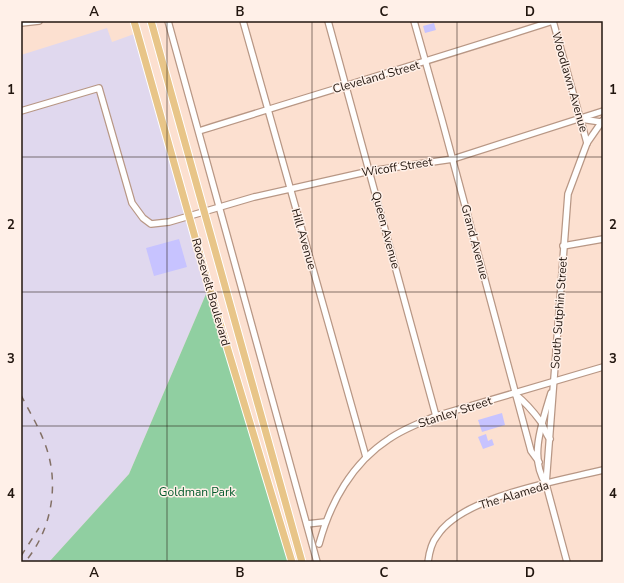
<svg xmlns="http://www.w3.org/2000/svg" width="624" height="583" viewBox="0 0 624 583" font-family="'Nunito Sans',sans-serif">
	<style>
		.industrial { fill: #e0d8ee }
		.green { fill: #90cfa1 }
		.building { fill: #c7c3ff }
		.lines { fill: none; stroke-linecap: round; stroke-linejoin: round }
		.minor-casing { stroke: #b89785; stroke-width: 8 }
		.major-casing { stroke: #fff; stroke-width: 9 }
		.minor { stroke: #fff; stroke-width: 5.5 }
		.major { stroke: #e8c588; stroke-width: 7 }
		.rail { stroke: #837065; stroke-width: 1.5; stroke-dasharray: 7 7; stroke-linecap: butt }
		.grid { fill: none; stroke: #22160f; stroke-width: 1; stroke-opacity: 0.55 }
		.labels { text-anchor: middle; stroke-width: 3; stroke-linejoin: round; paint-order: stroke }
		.street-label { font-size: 12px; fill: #22160f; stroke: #fff0e8 }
		.park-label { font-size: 12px; fill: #00592a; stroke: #fff0e8 }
		.neatline { fill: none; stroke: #22160f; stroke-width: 1.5 }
		.grid-label { font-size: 13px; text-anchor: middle; font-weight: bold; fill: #22160f }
	</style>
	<rect width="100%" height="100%" fill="#fce0d0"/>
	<!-- industrial -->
	<path class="industrial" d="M107,28L112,42L137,33L209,287L129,474L49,562H21V55Z"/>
	<!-- green -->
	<path class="green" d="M209,287L292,562H49L129,474Z"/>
	<!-- building -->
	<g class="building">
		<path d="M434,23L436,30L425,33L423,26Z"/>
		<path d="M179,239L187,267L154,276L146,248Z"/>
		<path d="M502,413L505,425L482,432L478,420Z"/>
		<path d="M486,434L488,441L492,439L494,445L483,449L478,437Z"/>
	</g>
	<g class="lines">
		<!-- minor casing -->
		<g class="minor-casing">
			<g id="minor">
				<path d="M168,21L317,562"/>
				<path d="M243,21L366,457"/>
				<path d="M328,21L436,416"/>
				<path d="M414,21L442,120L531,451L539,462"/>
				<path d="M553,21L587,143"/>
				<path d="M21,23L39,21"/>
				<path d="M21,111L99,88L132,203L143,218L151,224L169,222L254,197L370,171L453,159L603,111"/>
				<path d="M581,119L601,122"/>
				<path d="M199,131C317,94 435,59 553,21"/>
				<path d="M563,246L603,239"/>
				<path d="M551,393C543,420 528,458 546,484L567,562"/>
				<path d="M515,394C525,402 533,411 541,422C545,428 545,434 550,439"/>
				<path d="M546,484L568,194L587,143L603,120"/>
				<path d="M307,524L325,522"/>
				<path d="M319,544C330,503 352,463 389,439C403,429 420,423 436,416L603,367"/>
				<path d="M428,562C429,554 432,542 437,536C462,496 559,481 603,470"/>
			</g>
		</g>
		<!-- major casing -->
		<g class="major-casing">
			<g id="major">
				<path d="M134,21L209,287L292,562"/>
				<path d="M151,21L302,562"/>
			</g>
		</g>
		<!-- minor -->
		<use href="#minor" class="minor"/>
		<!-- major -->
		<use href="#major" class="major"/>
		<!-- rail -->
		<g class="rail">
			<path d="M21,395C29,411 39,427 45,444C60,483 52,530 25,562"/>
			<path d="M21,556L39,528"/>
		</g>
	</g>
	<!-- grid -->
	<path class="grid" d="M167,21V562M312,21V562M457,21V562M21,157H603M21,292H603M21,426H603"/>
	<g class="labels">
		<!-- street labels -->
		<g class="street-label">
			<text transform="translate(376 77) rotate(-16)" y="4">Cleveland Street</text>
			<text transform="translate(570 82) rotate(74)" y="4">Woodlawn Avenue</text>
			<text transform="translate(397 167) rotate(-9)" y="4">Wicoff Street</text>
			<text transform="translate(386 230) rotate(75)" y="4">Queen Avenue</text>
			<text transform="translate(304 239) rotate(74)" y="4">Hill Avenue</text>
			<text transform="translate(475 242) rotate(75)" y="4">Grand Avenue</text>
			<text transform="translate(211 292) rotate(74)" y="4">Roosevelt Boulevard</text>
			<text transform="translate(559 313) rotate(-86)" y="4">South Sutphin Street</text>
			<text transform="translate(455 412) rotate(-18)" y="4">Stanley Street</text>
			<text transform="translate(514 495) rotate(-17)" y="4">The Alameda</text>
		</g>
		<!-- park labels -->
		<g class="park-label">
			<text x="197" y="496">Goldman Park</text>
		</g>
	</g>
	<!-- border -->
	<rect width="624" height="583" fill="none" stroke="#fff0e8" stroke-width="44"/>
	<rect x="22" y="22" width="580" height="539" class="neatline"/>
	<g class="grid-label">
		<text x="94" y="16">A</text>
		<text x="240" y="16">B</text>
		<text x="384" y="16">C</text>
		<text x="530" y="16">D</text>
		<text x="11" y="94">1</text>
		<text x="613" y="94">1</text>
		<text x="11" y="229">2</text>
		<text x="613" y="229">2</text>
		<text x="11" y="363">3</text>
		<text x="613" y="363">3</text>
		<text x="11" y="498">4</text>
		<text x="613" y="498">4</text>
		<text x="94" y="577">A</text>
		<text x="240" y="577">B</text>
		<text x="384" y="577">C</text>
		<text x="530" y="577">D</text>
	</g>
</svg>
